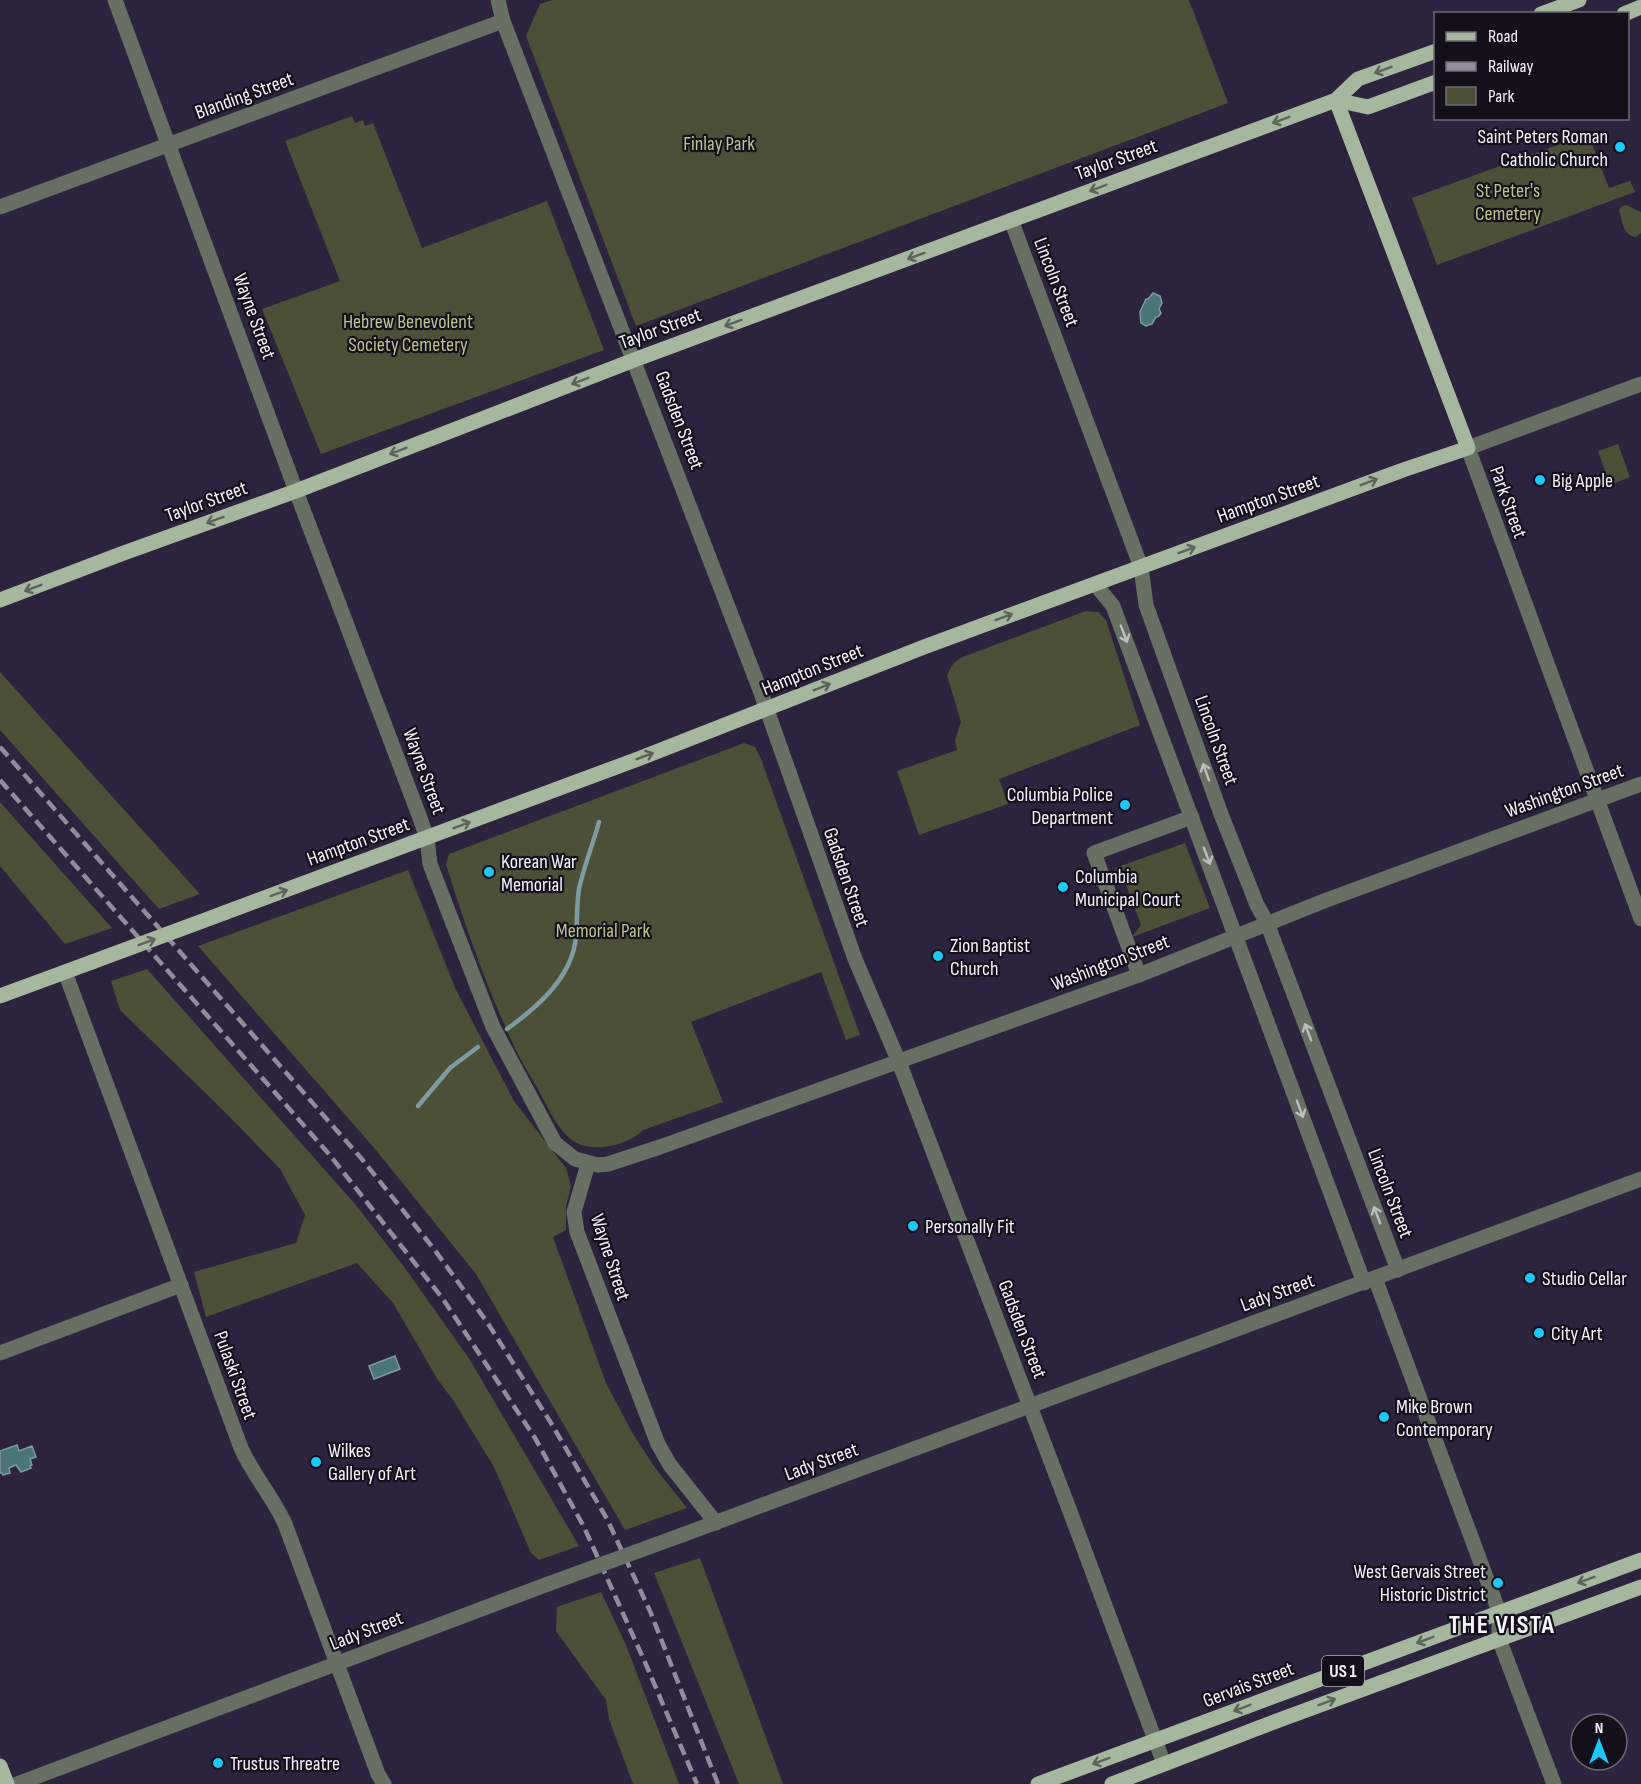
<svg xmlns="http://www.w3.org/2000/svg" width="1641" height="1784" viewBox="0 0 1641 1784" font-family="'Sofia Sans Condensed',sans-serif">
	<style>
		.green { fill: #4c5036 }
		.water { fill: #4a7679; stroke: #7d9ba1; stroke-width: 1.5 }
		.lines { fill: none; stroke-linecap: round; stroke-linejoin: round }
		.stream { stroke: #7d9ba1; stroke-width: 4.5 }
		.minor { stroke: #677063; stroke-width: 15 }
		.major { stroke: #a5b79d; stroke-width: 15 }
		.rail { stroke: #928c9f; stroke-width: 4.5; stroke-dasharray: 12 6; stroke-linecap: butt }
		.minor-bridge { stroke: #677063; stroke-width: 15 }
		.major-bridge { stroke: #a5b79d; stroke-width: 15 }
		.oneway { stroke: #5c635c }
		.oneway2 { stroke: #bcbebf }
		.poi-dot { fill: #1acafc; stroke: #130f1b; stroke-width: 2 }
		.labels { text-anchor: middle; stroke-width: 4.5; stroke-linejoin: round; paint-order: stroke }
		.shield { fill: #130f1b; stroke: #b1aeb9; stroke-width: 1.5 }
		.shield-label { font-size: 18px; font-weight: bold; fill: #f5f2fd }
		.street-label { font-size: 20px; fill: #f5f2fd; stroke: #130f1b }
		.poi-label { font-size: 20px; fill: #f5f2fd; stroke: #130f1b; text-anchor: start }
		.park-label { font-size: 20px; fill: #bcc489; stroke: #130f1b }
		.district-label { font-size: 26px; font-weight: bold; letter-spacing: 1.5px; fill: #f5f2fd; stroke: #130f1b }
	</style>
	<rect width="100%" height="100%" fill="#2c233e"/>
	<!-- green -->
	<g class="green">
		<path d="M552,0H1189L1228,103L636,326L526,36L540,4Z"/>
		<path d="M352,116L355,123L363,120L365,126L373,123L422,248L547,201L604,350L321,454L262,309L340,281L285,141Z"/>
		<path d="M1588,134L1609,188L1630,181L1635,192L1437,265L1412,198Z"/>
		<path d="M1626,205L1641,212V233L1636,237C1622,235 1623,221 1619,210L1622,206Z"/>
		<path d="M1618,444L1630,477L1610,485L1598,451Z"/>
		<path d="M1086,611L1098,612L1106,620L1140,725L999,779L1008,804L919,835L897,771L957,750L955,740L961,722L947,675L953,664L960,658Z"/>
		<path d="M0,672L200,894L159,909L0,730Z"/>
		<path d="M744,743L755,747L761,759L860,1035L846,1040L821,972L691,1022L723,1102L643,1130C628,1146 590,1154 572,1140C557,1129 550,1111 541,1095C533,1079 522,1064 515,1048C487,989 465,926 446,864L449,854Z"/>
		<path d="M0,802L112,928L65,944L0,866Z"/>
		<path d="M1185,843L1210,908L1132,937L1141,925L1121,871L1117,872L1115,868Z"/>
		<path d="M408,870L456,990L514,1101L566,1168L571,1186L566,1206V1230L553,1237L606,1383L633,1434L656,1469L687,1508L625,1530L476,1274L375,1149L198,946Z"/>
		<path d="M147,969L355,1204L405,1268L470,1360L579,1546L539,1560L531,1553L494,1467L453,1400L438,1380L393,1303L357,1263L206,1317L194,1272L296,1243L305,1215L280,1169L227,1114L120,1010L111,981Z"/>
		<path d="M700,1558L783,1784H739L654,1573Z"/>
		<path d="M601,1592L626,1645L679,1784H633L609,1719L606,1700L556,1631L557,1607Z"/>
	</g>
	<!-- water -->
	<g class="water">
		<path d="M1153,293L1160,296L1162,303L1159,309L1161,313L1159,316L1156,317L1152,324L1146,326L1141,323L1140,312L1146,299H1148Z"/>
		<path d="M395,1356L400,1369L374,1379L369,1366Z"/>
		<path d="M17,1445L19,1451L32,1446L36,1457L30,1459L32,1465L30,1466L31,1468L21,1472L16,1465L9,1468L10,1473L3,1475L2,1473H0V1451Z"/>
	</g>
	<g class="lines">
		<!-- stream -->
		<g class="stream">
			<path d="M507,1029C536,1008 568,981 575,944C578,926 576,907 579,889C584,866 593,844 599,822"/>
			<path d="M418,1106L450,1068L478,1047"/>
		</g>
		<!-- minor -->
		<g class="minor">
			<path d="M115,0L296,491L420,818L427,838L430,864L493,1027L555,1143L575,1159L598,1165L608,1164L660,1147L1139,975L1324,901L1641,784"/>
			<path d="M498,0L503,21L760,690L855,959L899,1062L1071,1514L1164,1764"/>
			<path d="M0,207L503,21"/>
			<path d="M1011,220L1141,567L1146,605L1221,814L1257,905L1267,923L1398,1270"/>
			<path d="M1641,384L1468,448L1641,919"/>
			<path d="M1095,584L1113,606L1364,1283"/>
			<path d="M65,972L241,1448C253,1475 273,1497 285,1524L378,1774L384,1784"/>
			<path d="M1139,975L1094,853L1192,817"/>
			<path d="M588,1164L574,1212L577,1232L658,1444L670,1465L716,1523"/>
			<path d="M1375,1278L1499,1612V1639L1554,1784"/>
			<path d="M0,1353L181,1285"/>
			<path d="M682,1535L1641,1179"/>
			<path d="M17,1784L548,1584"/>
		</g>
		<!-- major -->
		<g class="major">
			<path d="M1541,14L1579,0"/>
			<path d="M1624,14L1641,7"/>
			<path d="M1336,100L1368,107L1436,82"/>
			<path d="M0,600L121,554L296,491L634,360L1336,100L1358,79L1436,51"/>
			<path d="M224,913L638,759L924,647L1403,470L1468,448L1336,100"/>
			<path d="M0,996L92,962"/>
			<path d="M0,1766L7,1784"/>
			<path d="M1038,1784L1641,1560"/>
			<path d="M1112,1784L1282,1719L1641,1587"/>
		</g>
		<!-- rail -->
		<g class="rail">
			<path d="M0,747L361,1158L434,1249L487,1322L551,1423L607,1519L650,1611L718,1784"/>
			<path d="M0,780L329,1154L443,1299L535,1438L584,1527L644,1660L697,1784"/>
		</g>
		<!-- minor-bridge -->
		<path class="minor-bridge" d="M548,1584L682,1535"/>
		<!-- major-bridge -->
		<path class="major-bridge" d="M92,962L224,913"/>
	</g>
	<!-- one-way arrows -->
	<defs><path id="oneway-shaft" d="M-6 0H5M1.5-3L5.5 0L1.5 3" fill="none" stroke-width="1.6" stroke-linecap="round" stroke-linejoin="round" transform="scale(1.5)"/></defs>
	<g class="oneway">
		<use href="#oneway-shaft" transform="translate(1383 70) rotate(160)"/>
		<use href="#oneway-shaft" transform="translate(1281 120) rotate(160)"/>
		<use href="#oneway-shaft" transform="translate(1098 188) rotate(159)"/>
		<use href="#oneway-shaft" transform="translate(916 256) rotate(160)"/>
		<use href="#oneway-shaft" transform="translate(733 323) rotate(160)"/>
		<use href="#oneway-shaft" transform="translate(580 381) rotate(159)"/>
		<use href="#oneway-shaft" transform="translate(398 451) rotate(159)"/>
		<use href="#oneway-shaft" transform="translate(1369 482) rotate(-21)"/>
		<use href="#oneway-shaft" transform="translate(215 520) rotate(160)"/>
		<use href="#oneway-shaft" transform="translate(1187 550) rotate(-20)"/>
		<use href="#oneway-shaft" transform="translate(33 588) rotate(159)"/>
		<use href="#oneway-shaft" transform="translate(1004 617) rotate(-20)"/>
		<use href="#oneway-shaft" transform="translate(822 687) rotate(-22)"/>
		<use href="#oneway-shaft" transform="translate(645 756) rotate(-21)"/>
		<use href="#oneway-shaft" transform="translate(462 825) rotate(-21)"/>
		<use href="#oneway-shaft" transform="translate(279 893) rotate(-20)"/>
		<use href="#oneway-shaft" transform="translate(147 942) rotate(-20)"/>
		<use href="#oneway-shaft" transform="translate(1586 1580) rotate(160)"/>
		<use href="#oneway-shaft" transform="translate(1425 1640) rotate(159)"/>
		<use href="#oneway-shaft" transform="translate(1327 1702) rotate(-20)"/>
		<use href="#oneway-shaft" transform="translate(1242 1708) rotate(159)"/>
		<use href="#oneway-shaft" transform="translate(1101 1761) rotate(160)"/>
	</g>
	<g class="oneway2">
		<use href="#oneway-shaft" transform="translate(1124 634) rotate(69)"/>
		<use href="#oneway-shaft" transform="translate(1206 772) rotate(-110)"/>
		<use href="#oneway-shaft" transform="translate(1207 856) rotate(69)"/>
		<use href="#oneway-shaft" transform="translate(1308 1032) rotate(-111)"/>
		<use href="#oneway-shaft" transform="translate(1300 1109) rotate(70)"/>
		<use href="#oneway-shaft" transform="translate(1377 1215) rotate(-111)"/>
	</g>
	<!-- markers -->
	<g class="poi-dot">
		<circle cx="1620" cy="147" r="6"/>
		<circle cx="1540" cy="480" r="6"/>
		<circle cx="1125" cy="805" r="6"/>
		<circle cx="489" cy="872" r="6"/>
		<circle cx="1063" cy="887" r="6"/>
		<circle cx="938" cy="956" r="6"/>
		<circle cx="913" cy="1226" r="6"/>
		<circle cx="1530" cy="1278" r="6"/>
		<circle cx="1539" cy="1333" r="6"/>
		<circle cx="1384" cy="1417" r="6"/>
		<circle cx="316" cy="1462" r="6"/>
		<circle cx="1498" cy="1583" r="6"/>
		<circle cx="218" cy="1763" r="6"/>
	</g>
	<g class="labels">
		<!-- shield labels -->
		<rect class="shield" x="1322" y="1656" width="42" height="30" rx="4.5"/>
		<g class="shield-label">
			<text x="1343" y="1677">US 1</text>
		</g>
		<!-- street labels -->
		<g class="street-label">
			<text transform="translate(244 95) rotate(-20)" y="7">Blanding Street</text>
			<text transform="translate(1116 159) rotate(-20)" y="7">Taylor Street</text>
			<text transform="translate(1057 282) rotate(69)" y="7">Lincoln Street</text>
			<text transform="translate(255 316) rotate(70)" y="7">Wayne Street</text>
			<text transform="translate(660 328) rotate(-20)" y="7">Taylor Street</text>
			<text transform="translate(680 420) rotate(69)" y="7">Gadsden Street</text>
			<text transform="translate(1268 498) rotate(-20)" y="7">Hampton Street</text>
			<text transform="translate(206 501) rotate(-20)" y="7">Taylor Street</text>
			<text transform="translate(1509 502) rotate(70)" y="7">Park Street</text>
			<text transform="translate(812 669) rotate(-22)" y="7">Hampton Street</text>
			<text transform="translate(1217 740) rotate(70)" y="7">Lincoln Street</text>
			<text transform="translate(425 771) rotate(70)" y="7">Wayne Street</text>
			<text transform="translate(1564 790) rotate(-20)" y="7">Washington Street</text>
			<text transform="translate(358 841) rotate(-20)" y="7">Hampton Street</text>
			<text transform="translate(847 877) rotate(71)" y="7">Gadsden Street</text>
			<text transform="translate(1110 962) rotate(-21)" y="7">Washington Street</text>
			<text transform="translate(1391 1193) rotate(69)" y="7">Lincoln Street</text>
			<text transform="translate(611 1257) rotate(72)" y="7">Wayne Street</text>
			<text transform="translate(1277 1292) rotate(-20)" y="7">Lady Street</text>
			<text transform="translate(1023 1329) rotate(69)" y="7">Gadsden Street</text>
			<text transform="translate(236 1375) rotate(70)" y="7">Pulaski Street</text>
			<text transform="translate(821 1461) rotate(-20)" y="7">Lady Street</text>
			<text transform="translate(366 1630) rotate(-21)" y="7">Lady Street</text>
			<text transform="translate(1248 1684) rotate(-21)" y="7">Gervais Street</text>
		</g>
		<!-- poi labels -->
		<g class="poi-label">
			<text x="1608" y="143" text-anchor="end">Saint Peters Roman<tspan x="1608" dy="23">Catholic Church</tspan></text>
			<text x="1552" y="487">Big Apple</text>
			<text x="1113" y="801" text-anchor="end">Columbia Police<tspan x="1113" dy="23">Department</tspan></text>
			<text x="501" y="868">Korean War<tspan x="501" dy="23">Memorial</tspan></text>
			<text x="1075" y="883">Columbia<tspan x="1075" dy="23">Municipal Court</tspan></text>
			<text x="950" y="952">Zion Baptist<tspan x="950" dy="23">Church</tspan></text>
			<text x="925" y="1233">Personally Fit</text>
			<text x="1542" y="1285">Studio Cellar</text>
			<text x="1551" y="1340">City Art</text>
			<text x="1396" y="1413">Mike Brown<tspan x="1396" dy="23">Contemporary</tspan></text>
			<text x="328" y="1457">Wilkes<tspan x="328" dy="23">Gallery of Art</tspan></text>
			<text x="1486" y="1578" text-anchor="end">West Gervais Street<tspan x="1486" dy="23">Historic District</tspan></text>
			<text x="230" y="1770">Trustus Threatre</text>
		</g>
		<!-- park labels -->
		<g class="park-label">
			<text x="719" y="150">Finlay Park</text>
			<text x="1508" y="197">St Peter's<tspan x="1508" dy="23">Cemetery</tspan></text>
			<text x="408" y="328">Hebrew Benevolent<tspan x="408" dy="23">Society Cemetery</tspan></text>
			<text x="603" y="937">Memorial Park</text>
		</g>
		<!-- district labels -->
		<g class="district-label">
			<text x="1502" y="1633">THE VISTA</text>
		</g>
	</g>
	<!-- legend -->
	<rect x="1434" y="12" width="195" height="108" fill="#130f1b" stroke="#6d6a75" stroke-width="1.5"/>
	<rect x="1446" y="32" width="30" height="9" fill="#a5b79d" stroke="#6d6a75" stroke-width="1.5"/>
	<text x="1488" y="42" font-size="18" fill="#f5f2fd">Road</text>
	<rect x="1446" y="62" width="30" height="9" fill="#928c9f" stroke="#6d6a75" stroke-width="1.5"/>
	<text x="1488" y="72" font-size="18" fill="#f5f2fd">Railway</text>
	<rect x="1446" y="87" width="30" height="18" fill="#4c5036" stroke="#6d6a75" stroke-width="1.5"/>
	<text x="1488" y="102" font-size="18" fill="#f5f2fd">Park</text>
	<!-- north arrow -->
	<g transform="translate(1599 1742)"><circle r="28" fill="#130f1b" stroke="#6d6a75" stroke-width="1.5"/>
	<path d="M0-4.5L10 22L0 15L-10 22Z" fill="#1acafc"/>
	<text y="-9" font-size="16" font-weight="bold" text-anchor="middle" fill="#f5f2fd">N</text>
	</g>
</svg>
